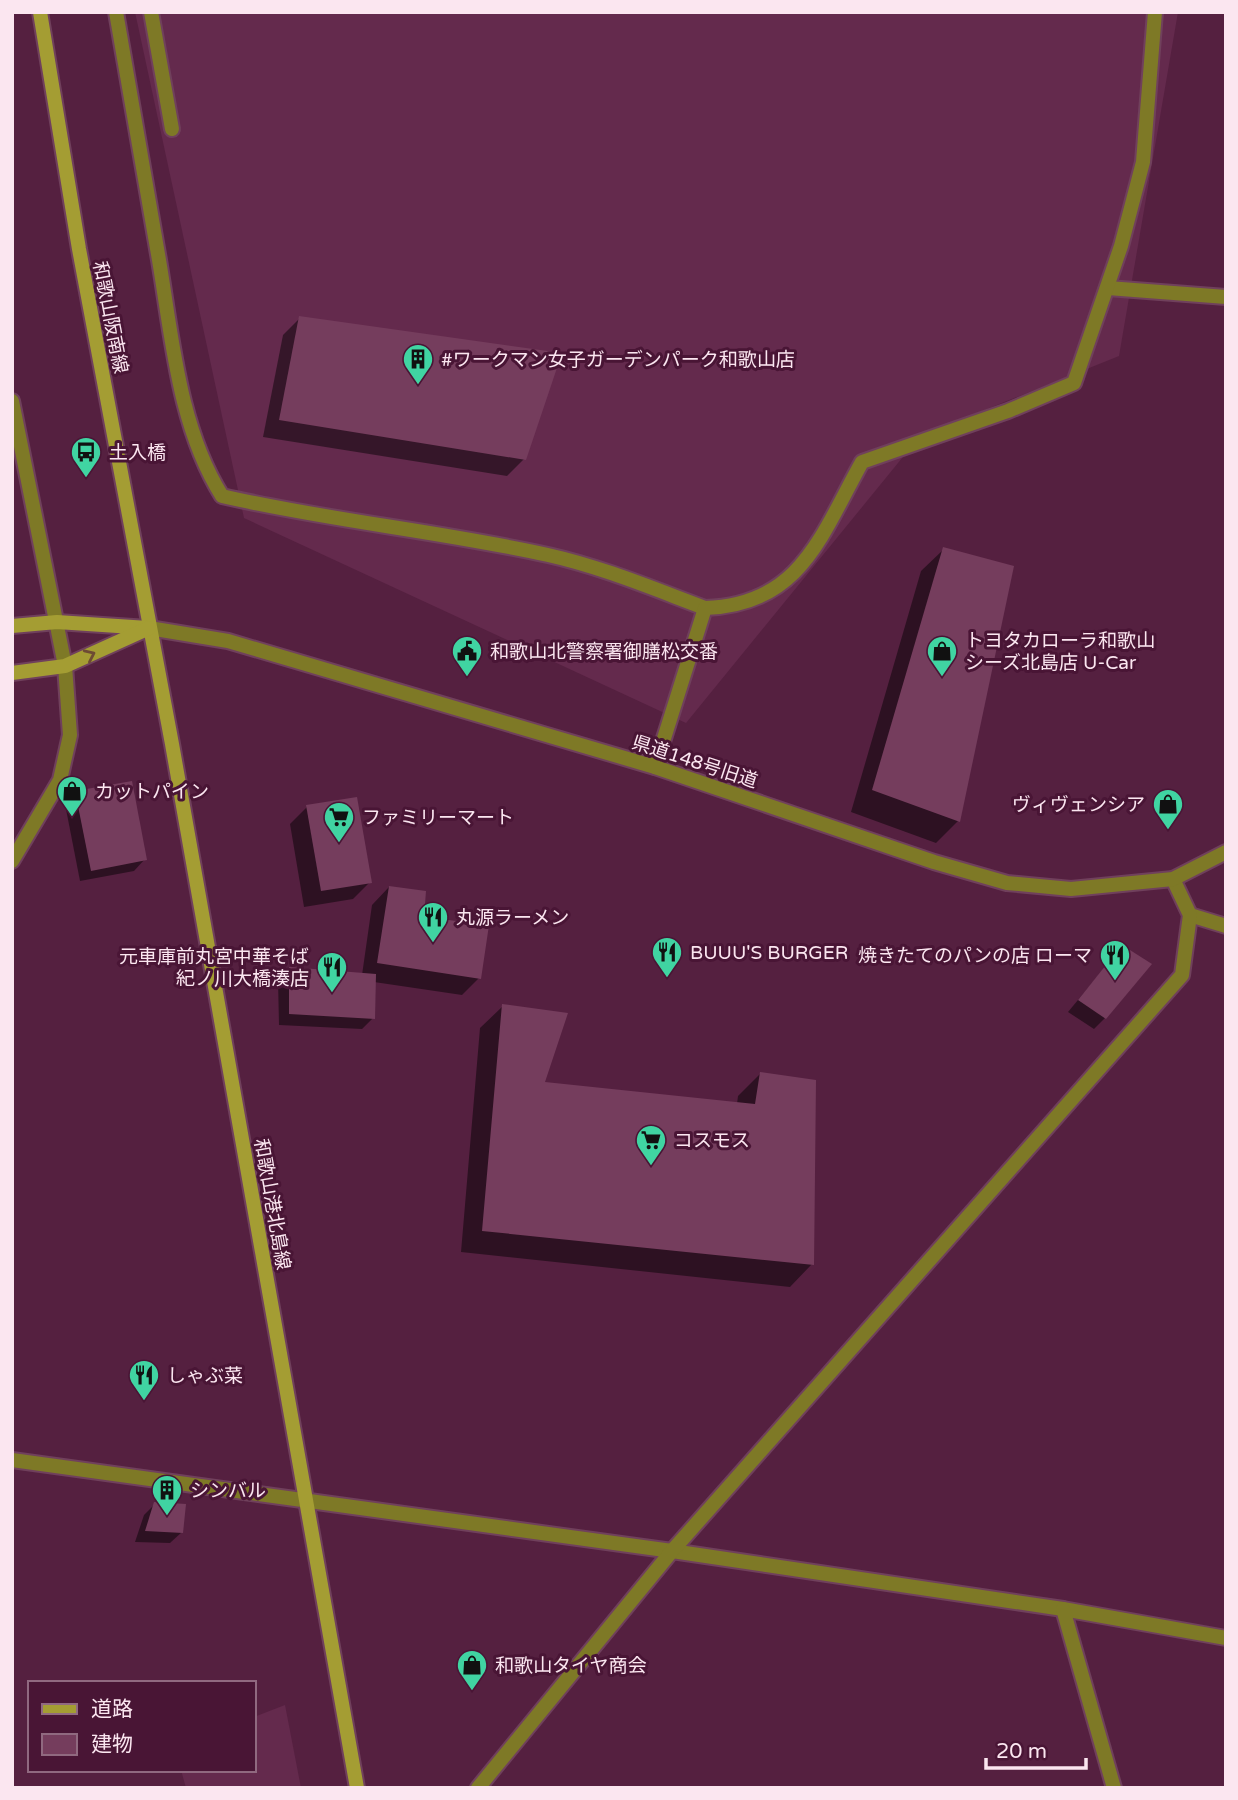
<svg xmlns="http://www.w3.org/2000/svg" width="1238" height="1800" viewBox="0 0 1238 1800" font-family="'Varela Round','Noto Sans JP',sans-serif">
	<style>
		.built { fill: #642a4d }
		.shadow { fill: #0007 }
		.building { fill: #753d5d }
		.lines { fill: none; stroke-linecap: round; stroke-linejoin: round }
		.service-casing { stroke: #70405c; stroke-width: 18 }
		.minor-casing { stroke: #70405c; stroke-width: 18 }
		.tertiary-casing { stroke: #70405c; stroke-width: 18 }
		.secondary-casing { stroke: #70405c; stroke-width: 18 }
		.service { stroke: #7e7926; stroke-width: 14 }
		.minor { stroke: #7e7926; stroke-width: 14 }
		.tertiary { stroke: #7e7926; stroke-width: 14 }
		.secondary { stroke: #a49d33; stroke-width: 14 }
		.oneway { stroke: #6d4b34 }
		.labels { text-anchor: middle; stroke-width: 6; stroke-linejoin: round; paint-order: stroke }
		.street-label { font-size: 19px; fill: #fbe6f0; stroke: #491535 }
		.poi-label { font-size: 19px; fill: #fbe6f0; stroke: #491535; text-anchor: start }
	</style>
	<rect width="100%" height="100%" fill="#552040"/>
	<!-- built -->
	<g class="built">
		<path d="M135,12H1178L1119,356L920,436L686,723L244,518Z"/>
		<path d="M285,1705L301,1788H186L181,1770H254V1717Z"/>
	</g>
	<!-- shadow -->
	<g class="shadow">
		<path d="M300,318L524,459L507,476L263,437L283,335Z"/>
		<path d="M944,549L958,821L936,843L851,812L921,571Z"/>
		<path d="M76,793L145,859L134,871L80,881L65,804Z"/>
		<path d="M307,807L370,882L353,899L304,907L290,824Z"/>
		<path d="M389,887L479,978L462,995L374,982L373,1018L362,1029L279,1025L278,980L290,969L362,975L372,905Z"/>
		<path d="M1122,947L1105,1018L1094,1029L1068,1012Z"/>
		<path d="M503,1006L543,1083L737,1104L738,1096L760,1074L812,1264L790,1287L461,1252L480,1028Z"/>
		<path d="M155,1504L182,1532L170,1543L135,1542L144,1515Z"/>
	</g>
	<!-- building -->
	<g class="building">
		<path d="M299,316L562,353L526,460L279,420Z"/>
		<path d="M943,547L1014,566L960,822L872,790Z"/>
		<path d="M132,781L147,860L91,871L75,791Z"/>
		<path d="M357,797L372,883L321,891L306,805Z"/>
		<path d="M389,886L426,891L424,917L489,925L481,979L377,963Z"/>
		<path d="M1122,945L1152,964L1106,1019L1078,1000Z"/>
		<path d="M289,967L376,974L375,1019L289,1014Z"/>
		<path d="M502,1004L568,1013L545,1082L755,1104L760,1072L816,1080L814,1265L482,1231Z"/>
		<path d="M154,1502L186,1504L183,1533L145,1531Z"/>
	</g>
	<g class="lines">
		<!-- service casing -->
		<g class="service-casing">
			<g id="service">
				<path d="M116,12C130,95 145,177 159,260C172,337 179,428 222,496C330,521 440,531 548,555C602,567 654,589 705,608"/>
				<path d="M151,12L172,129"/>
				<path d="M1108,288L1226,297"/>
				<path d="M655,767L705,608C801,605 821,535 862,462L1008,411L1074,383L1121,246L1143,162L1155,12"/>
			</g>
		</g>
		<!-- minor casing -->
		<g class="minor-casing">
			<g id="minor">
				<path d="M12,401L65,666L70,735L60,780L12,861"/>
				<path d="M1190,915L1226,926"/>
				<path d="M12,1460L672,1551L1063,1609L1226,1638"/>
				<path d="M1063,1609L1114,1788"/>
				<path d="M478,1788L672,1551L1182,975L1190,915L1173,879"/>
			</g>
		</g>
		<!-- tertiary casing -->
		<g class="tertiary-casing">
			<path id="tertiary" d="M149,628L228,641L655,767L934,862L1007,883L1071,889L1173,879L1226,852"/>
		</g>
		<!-- secondary casing -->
		<g class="secondary-casing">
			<g id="secondary">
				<path d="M40,12L79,249L172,744L357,1788"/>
				<path d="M12,626L57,622L148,628"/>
				<path d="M12,673L65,666L149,628"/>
			</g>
		</g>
		<!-- service -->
		<use href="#service" class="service"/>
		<!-- minor -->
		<use href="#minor" class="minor"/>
		<!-- tertiary -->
		<use href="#tertiary" class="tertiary"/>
		<!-- secondary -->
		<use href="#secondary" class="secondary"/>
	</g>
	<!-- one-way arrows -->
	<defs><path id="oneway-chevron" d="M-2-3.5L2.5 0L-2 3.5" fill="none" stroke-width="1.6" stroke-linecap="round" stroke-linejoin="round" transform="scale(1.75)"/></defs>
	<use class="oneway" href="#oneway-chevron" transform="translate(90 655) rotate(-25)"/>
	<!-- icons -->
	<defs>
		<g id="building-pin" transform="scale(1.575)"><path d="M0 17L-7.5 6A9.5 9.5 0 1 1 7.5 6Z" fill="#40d4a2" stroke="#491535"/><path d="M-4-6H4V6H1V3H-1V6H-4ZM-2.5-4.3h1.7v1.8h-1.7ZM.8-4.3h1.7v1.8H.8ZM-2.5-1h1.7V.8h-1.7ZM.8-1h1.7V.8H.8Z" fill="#111"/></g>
		<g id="bus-pin" transform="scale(1.575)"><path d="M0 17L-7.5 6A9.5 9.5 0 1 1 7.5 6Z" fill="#40d4a2" stroke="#491535"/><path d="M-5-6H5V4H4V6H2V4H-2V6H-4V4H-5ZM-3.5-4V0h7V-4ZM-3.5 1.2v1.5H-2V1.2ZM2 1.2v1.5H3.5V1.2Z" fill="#111"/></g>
		<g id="civic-pin" transform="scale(1.575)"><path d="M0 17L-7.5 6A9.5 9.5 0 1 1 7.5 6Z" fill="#40d4a2" stroke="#491535"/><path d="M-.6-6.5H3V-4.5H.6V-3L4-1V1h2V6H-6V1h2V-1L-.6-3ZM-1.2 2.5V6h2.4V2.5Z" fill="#111"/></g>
		<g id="shop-pin" transform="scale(1.575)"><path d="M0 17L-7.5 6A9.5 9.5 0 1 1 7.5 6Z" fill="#40d4a2" stroke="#491535"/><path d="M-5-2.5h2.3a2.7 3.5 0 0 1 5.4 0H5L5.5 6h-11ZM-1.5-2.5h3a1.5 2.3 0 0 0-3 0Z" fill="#111"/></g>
		<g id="supermarket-pin" transform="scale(1.575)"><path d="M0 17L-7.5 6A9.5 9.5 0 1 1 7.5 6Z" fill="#40d4a2" stroke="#491535"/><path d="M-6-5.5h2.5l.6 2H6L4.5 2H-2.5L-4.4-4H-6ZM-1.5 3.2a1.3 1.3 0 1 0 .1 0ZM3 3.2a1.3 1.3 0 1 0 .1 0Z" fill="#111"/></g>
		<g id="restaurant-pin" transform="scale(1.575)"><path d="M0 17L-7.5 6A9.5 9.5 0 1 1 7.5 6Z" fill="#40d4a2" stroke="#491535"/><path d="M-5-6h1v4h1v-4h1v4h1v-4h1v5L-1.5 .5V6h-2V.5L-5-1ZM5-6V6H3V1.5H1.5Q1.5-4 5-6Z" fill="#111"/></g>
	</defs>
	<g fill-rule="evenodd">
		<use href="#building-pin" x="418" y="359"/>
		<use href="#bus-pin" x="86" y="452"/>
		<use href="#civic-pin" x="467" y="651"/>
		<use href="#shop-pin" x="942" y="651"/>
		<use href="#shop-pin" x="72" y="791"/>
		<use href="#shop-pin" x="1168" y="804"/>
		<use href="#supermarket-pin" x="339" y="817"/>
		<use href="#restaurant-pin" x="433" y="917"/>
		<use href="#restaurant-pin" x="667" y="952"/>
		<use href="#restaurant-pin" x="1115" y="955"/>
		<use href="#restaurant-pin" x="332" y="967"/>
		<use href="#supermarket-pin" x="651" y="1140"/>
		<use href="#restaurant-pin" x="144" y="1375"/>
		<use href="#building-pin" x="167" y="1490"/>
		<use href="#shop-pin" x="472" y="1665"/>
	</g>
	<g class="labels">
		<!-- street labels -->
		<g class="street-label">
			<text transform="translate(111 317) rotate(79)" y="7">和歌山阪南線</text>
			<text transform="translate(695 761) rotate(18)" y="7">県道148号旧道</text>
			<text transform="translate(273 1204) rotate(80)" y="7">和歌山港北島線</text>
		</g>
		<!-- poi labels -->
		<g class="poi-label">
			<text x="441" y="366">#ワークマン女子ガーデンパーク和歌山店</text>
			<text x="109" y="459">土入橋</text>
			<text x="965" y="647">トヨタカローラ和歌山<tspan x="965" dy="22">シーズ北島店 U-Car</tspan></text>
			<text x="490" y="658">和歌山北警察署御膳松交番</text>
			<text x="95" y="798">カットパイン</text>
			<text x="1145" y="811" text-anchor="end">ヴィヴェンシア</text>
			<text x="362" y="824">ファミリーマート</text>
			<text x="456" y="924">丸源ラーメン</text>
			<text x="690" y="959">BUUU'S BURGER</text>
			<text x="1092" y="962" text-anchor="end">焼きたてのパンの店 ローマ</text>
			<text x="309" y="963" text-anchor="end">元車庫前丸宮中華そば<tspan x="309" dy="22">紀ノ川大橋湊店</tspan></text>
			<text x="674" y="1147">コスモス</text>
			<text x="167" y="1382">しゃぶ菜</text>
			<text x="190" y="1497">シンバル</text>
			<text x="495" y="1672">和歌山タイヤ商会</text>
		</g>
	</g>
	<!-- border -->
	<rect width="1238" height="1800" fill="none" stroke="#fbe6f0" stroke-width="28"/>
	<!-- legend -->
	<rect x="28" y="1681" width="228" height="91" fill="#491535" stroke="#906980" stroke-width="2"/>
	<rect x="42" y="1704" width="35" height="10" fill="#a49d33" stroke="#906980" stroke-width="2"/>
	<text x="91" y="1716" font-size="21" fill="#fbe6f0">道路</text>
	<rect x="42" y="1734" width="35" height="21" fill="#753d5d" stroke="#906980" stroke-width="2"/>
	<text x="91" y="1751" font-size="21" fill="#fbe6f0">建物</text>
	<!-- scale -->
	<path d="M986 1758v10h100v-10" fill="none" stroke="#fbe6f0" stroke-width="3.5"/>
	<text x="996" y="1758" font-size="21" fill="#fbe6f0" stroke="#491535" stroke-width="5" paint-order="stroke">20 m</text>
</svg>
